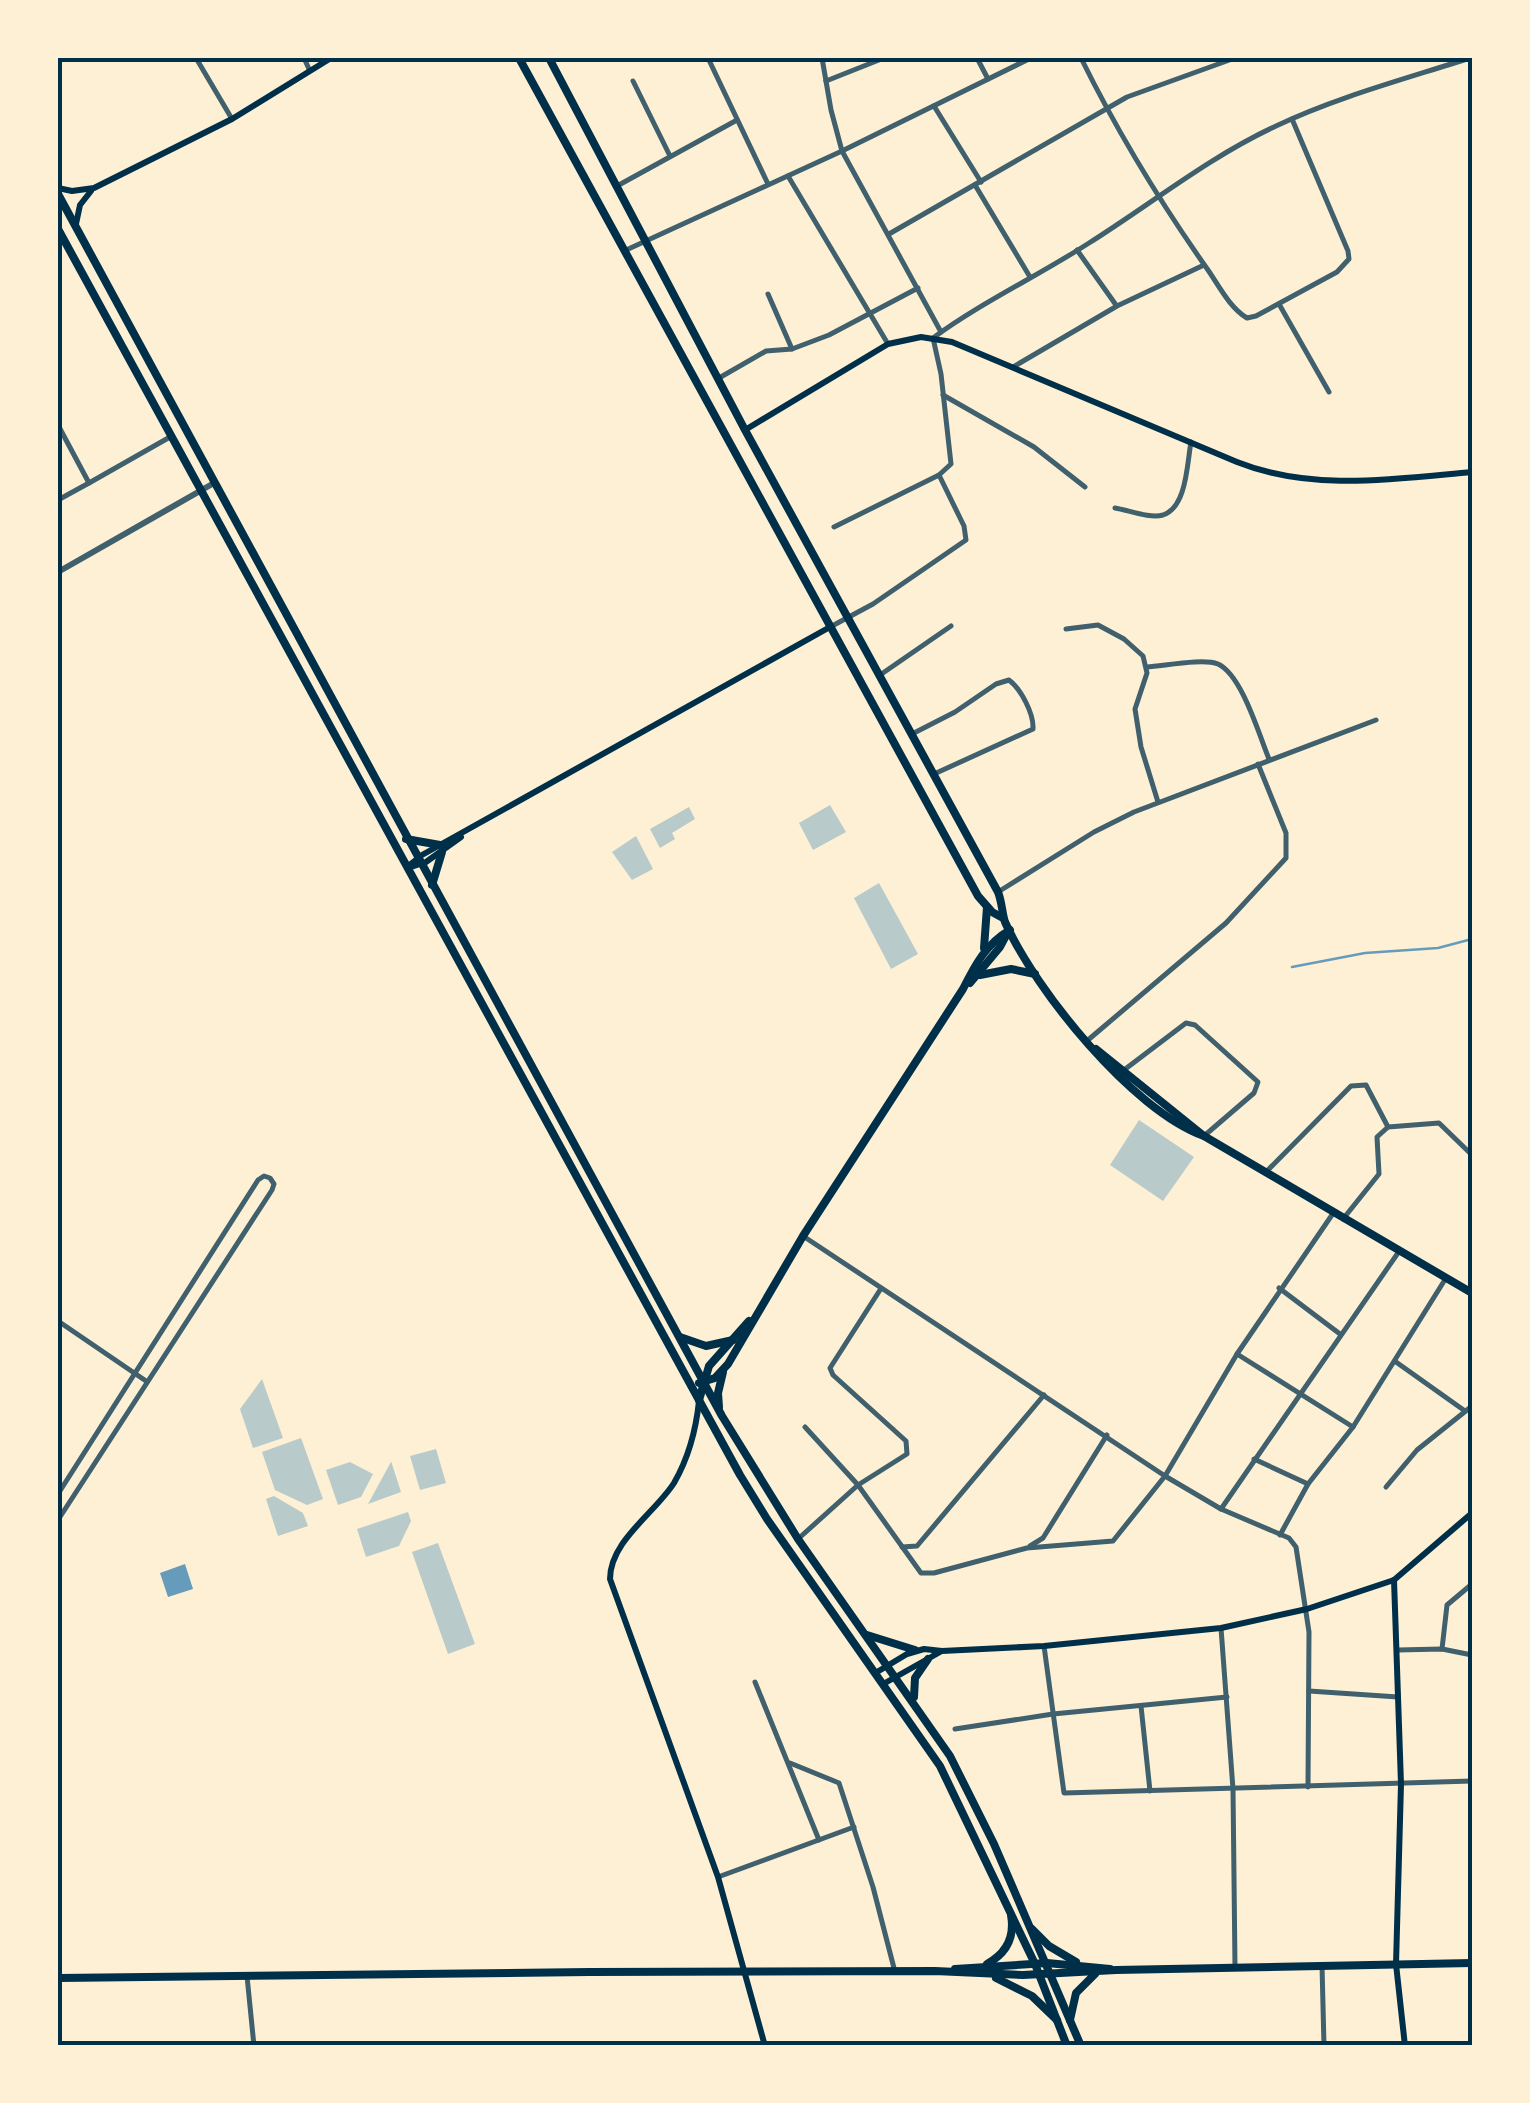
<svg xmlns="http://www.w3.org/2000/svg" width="1530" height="2103" viewBox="0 0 1530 2103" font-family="Quicksand,sans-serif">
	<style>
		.green { fill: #b9caca }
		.water { fill: #669bbc }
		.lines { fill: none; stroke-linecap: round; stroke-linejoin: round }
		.stream { stroke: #669bbc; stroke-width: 2.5 }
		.minor { stroke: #3f606c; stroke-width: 5 }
		.tertiary { stroke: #3f606c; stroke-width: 6 }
		.secondary { stroke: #003049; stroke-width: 6 }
		.primary { stroke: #003049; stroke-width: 8 }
		.trunk { stroke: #003049; stroke-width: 8 }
		.neatline { fill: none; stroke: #003049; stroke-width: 4 }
	</style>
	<rect width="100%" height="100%" fill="#fdf0d5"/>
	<!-- green -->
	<g class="green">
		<path d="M830,805L846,832L813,850L799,823Z"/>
		<path d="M689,807L695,819L672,833L675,839L660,848L650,829Z"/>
		<path d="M636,836L653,869L632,880L612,852Z"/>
		<path d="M879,883L918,954L891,969L854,898Z"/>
		<path d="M1139,1120L1194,1157L1163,1201L1110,1165Z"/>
		<path d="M262,1379L283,1438L253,1448L240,1409Z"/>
		<path d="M301,1438L323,1499L307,1505L275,1490L262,1452Z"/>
		<path d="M436,1449L446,1483L420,1490L410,1456Z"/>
		<path d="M391,1461L401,1492L368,1504L391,1462Z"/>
		<path d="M350,1462L373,1474L361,1497L338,1505L326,1470Z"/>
		<path d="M274,1496L303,1513L308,1526L278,1536L266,1499Z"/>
		<path d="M408,1512L411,1521L399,1546L366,1557L357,1529Z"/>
		<path d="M438,1543L475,1644L448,1654L412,1552Z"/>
	</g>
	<!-- water -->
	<path class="water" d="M185,1564L193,1589L168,1597L160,1573Z"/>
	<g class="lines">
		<!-- stream -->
		<path class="stream" d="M1292,967L1365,953L1438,948L1472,939"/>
		<!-- minor -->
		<g class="minor">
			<path d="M196,58L232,119"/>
			<path d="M304,58L309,69"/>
			<path d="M708,58L768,184"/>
			<path d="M822,58L831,110L842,151L941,332"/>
			<path d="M977,58L988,79"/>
			<path d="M1081,58C1118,133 1160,202 1208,270C1219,286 1230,308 1247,318L1256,316L1337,272L1349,259L1348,251L1292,119"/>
			<path d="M633,81L670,156"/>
			<path d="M826,81L884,58"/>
			<path d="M934,106L981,182"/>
			<path d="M788,176L888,344"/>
			<path d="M975,185L1030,277"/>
			<path d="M617,186L737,120"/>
			<path d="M889,234L1127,97L1235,58"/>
			<path d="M1077,250L1116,305"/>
			<path d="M624,251L842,151L1031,58"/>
			<path d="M768,294L792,349"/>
			<path d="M1279,304L1329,392"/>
			<path d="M1013,367L1117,306L1204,265"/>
			<path d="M719,378L766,351L792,349L829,335L918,288"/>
			<path d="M943,395L1034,447L1085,487"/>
			<path d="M58,425L89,483L170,437"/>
			<path d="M58,500L89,483"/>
			<path d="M1115,508C1128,510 1150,519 1163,515C1187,507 1187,463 1191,442"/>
			<path d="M834,527L939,475L951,464L941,374L933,338C982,302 1038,276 1089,243C1151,204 1209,157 1276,126C1337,97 1405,79 1470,58"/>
			<path d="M832,626L873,604L966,540L964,526L939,475"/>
			<path d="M1066,629L1098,625L1124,639L1143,656L1147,673L1135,709L1141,747L1158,802"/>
			<path d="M1147,667C1164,666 1203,658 1218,664C1242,675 1259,735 1269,759"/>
			<path d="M880,675L951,626"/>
			<path d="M912,734L955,712L996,684L1009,680C1021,689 1034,714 1033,729L934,774"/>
			<path d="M998,892L1094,832L1134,812L1376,720"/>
			<path d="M1088,1040L1226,923L1286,858V833L1258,764"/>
			<path d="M1124,1070L1186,1023L1195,1025L1258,1082L1254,1093L1204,1136"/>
			<path d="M1265,1173L1351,1086L1366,1085L1388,1127"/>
			<path d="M1343,1219L1379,1174L1377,1137L1388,1127L1439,1123L1472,1155"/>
			<path d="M803,1236L1165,1476L1221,1509L1289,1538L1296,1547L1309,1632L1308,1787"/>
			<path d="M1279,1288L1340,1334"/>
			<path d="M58,1321L146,1381"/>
			<path d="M1237,1354L1353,1427"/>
			<path d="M1396,1362L1465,1411"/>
			<path d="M805,1427L858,1485L921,1573H934L1027,1548L1113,1541L1165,1476L1237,1354L1334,1212"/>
			<path d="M1254,1459L1308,1484"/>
			<path d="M1386,1487L1417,1450L1472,1406"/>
			<path d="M58,1494L258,1180L264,1176L270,1178L274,1184L272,1190L58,1520"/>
			<path d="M1221,1509L1400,1250"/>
			<path d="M1280,1535L1308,1484L1353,1427L1446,1278"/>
			<path d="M798,1539L858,1485L907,1454L906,1441L833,1375L830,1368L880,1290"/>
			<path d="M1030,1546L1043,1538L1107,1435"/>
			<path d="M902,1547L917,1546L1044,1395"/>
			<path d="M1221,1628L1233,1789L1235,1967"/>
			<path d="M1044,1646L1064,1793L1472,1781"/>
			<path d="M1442,1649L1447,1605L1472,1584"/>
			<path d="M1398,1650L1442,1649L1472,1655"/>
			<path d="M755,1682L819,1840"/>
			<path d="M1309,1691L1398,1697"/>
			<path d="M1141,1706L1150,1791"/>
			<path d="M955,1729L1053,1714L1227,1697"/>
			<path d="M790,1763L839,1783L873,1887L895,1972"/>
			<path d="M718,1877L854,1827"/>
			<path d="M1322,1965L1324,2046"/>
			<path d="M247,1976L254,2046"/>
			<path d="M547,2046H548"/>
		</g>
		<!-- tertiary -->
		<path class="tertiary" d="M58,572L214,483"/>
		<!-- secondary -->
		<g class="secondary">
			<path d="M58,188L72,191L94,188L232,119L331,58"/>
			<path d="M76,224L80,205L91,191"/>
			<path d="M745,430L888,344L921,337L952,342L1237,462C1312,492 1395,479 1472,472"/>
			<path d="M407,867L422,855L830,627"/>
			<path d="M408,868L426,862L461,837"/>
			<path d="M699,1401C696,1430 689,1457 674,1483C655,1513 610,1541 610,1579L718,1877L765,2046"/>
			<path d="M1394,1580L1401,1784L1396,1964L1405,2046"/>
			<path d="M877,1672L907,1654L924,1649L942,1651L1044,1646L1221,1628L1307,1609L1394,1580L1472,1513"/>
			<path d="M885,1683L940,1652"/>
		</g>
		<!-- primary -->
		<g class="primary">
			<path d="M519,58L978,896L992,912L1003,918"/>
			<path d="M549,58L745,430L998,892C1002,902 1002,913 1005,922C1036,991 1132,1110 1204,1136"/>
			<path d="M58,194L722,1416L798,1539L950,1756L994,1844L1081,2046"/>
			<path d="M58,229L740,1475L767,1519L940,1766L1035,1964L1067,2046"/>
			<path d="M406,839L440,845"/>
			<path d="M432,885L442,852"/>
			<path d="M984,948L987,907"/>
			<path d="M980,975L1011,969L1035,974"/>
			<path d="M970,983L1000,947L1009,930"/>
			<path d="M1096,1049L1204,1136L1472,1293"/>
			<path d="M680,1337L706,1346L733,1340"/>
			<path d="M699,1383L715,1378L728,1364L803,1236L963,989C975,965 986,944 1010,930"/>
			<path d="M699,1400L709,1366L749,1321"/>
			<path d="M719,1407L718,1393L723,1372"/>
			<path d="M867,1635L915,1650"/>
			<path d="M914,1697L915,1678L928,1659"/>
		</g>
		<!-- trunk -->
		<g class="trunk">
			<path d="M1032,1929L1049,1946L1076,1962"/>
			<path d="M987,1964C1007,1953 1015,1937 1011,1915"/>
			<path d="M955,1969L1047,1963L1110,1969"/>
			<path d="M58,1978L589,1972L935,1971L1023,1975L1116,1970L1472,1963"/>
			<path d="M996,1978L1032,1996L1057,2020"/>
			<path d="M1070,2020L1076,1993L1095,1974"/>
		</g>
	</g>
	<!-- border -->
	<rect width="1530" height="2103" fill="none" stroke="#fdf0d5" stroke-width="120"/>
	<rect x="60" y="60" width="1410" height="1983" class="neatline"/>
</svg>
